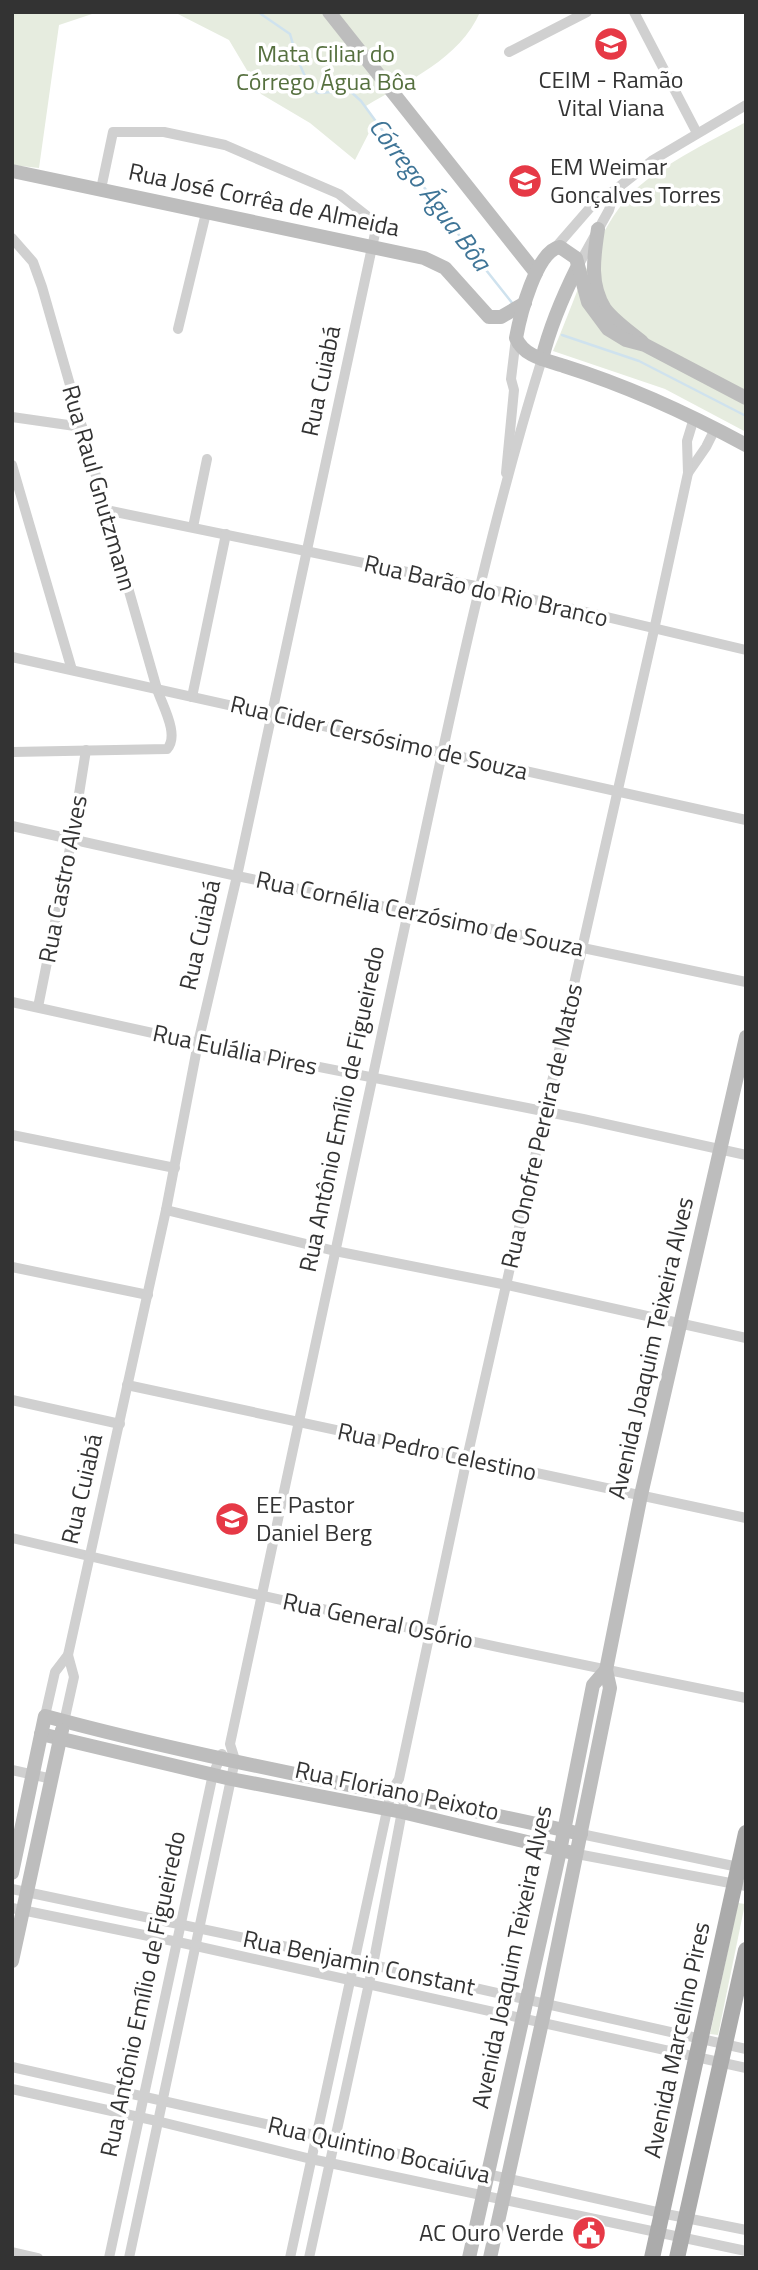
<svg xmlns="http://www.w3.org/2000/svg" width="758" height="2270" viewBox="0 0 758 2270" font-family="'Titillium Web',sans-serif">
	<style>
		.green { fill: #e6ecdf }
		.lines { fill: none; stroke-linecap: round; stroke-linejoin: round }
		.stream { stroke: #cfe2ee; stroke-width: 2.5 }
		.street { stroke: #d0d0d0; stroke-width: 10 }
		.secondary { stroke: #bdbdbd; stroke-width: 14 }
		.primary { stroke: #ababab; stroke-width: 16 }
		.labels { text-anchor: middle; stroke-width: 7; stroke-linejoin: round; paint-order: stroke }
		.park-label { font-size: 24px; fill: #56703f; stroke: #fff }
		.poi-label { font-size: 24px; fill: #333; stroke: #fff; text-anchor: start }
		.street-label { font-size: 24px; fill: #333; stroke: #fff }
		.water-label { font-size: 26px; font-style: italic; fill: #3f7597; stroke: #fff }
	</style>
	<rect width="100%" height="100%" fill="#fff"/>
	<!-- green -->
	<g class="green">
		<path d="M12,12H98L59,25L39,168L12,165Z"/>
		<path d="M174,12H480C460,59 407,81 366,106L375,121L355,160L310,123L261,94L229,40Z"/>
		<path d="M746,122V432L665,389L553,351C574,304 594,235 628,197C653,169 712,140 746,122Z"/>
		<path d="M738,1903L745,1904L718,2035L710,2034Z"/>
	</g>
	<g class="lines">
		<!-- stream -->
		<g class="stream">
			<path d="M258,12L290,34L297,58L307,81L317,93L350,91L361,101L467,246L513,304"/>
			<path d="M562,335L639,361L746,416"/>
		</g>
		<!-- street -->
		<g class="street">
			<path d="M634,12L697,133"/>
			<path d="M509,52L587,12"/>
			<path d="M12,238L33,262L42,287L157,689C162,705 180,735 167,749L12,752"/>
			<path d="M555,248L595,202L615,190L653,160L746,105"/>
			<path d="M578,266L609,210L615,190"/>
			<path d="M178,329L206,213"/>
			<path d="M12,417L82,427"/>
			<path d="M12,465L72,670"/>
			<path d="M506,473L514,390L511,379L516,338"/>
			<path d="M688,473L706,447L715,429"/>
			<path d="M106,510L480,587L746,650"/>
			<path d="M193,527L207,459"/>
			<path d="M12,657L746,820"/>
			<path d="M192,697L226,534"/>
			<path d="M12,826L237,876L746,982"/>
			<path d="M12,1002L198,1043L583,1119L746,1155"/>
			<path d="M38,1007L72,838L86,750"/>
			<path d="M12,1135L175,1168"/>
			<path d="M166,1210L335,1251L507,1285L746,1338"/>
			<path d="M12,1267L148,1295"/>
			<path d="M127,1385L746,1518"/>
			<path d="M12,1400L120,1424"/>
			<path d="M12,1538C256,1596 500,1649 746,1698"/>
			<path d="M45,1716L55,1672L68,1655L166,1210L198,1043L237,876L377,224L339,194L225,145L164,132H113L101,189"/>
			<path d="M64,1722L74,1677L68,1655"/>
			<path d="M12,1770L52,1779"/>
			<path d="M581,1834L743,1868"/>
			<path d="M577,1854L746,1886"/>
			<path d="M12,1889L373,1965L746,2049"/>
			<path d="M12,1908L178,1942L746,2068"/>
			<path d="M12,2067L661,2213L746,2230"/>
			<path d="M12,2089L157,2121L311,2159L746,2251"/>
			<path d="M12,2252L38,2258"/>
			<path d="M109,2258L213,1774L222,1754"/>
			<path d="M129,2258L231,1779L235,1760L230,1744C286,1479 343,1214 400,949C443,751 482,551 542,359"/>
			<path d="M290,2258L391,1792L399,1779L467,1458L654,630L688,473L687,441L694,418"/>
			<path d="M309,2258L373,1965L403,1806"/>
		</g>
		<!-- secondary -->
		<g class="secondary">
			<path d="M329,12L536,273"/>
			<path d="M12,171L424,258L445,268L489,317H501L525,303"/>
			<path d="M598,229C594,256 589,284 605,309C614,321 630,332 642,342"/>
			<path d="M542,359C550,326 563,296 578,266"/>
			<path d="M746,398L645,345L626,340L608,329L588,302L576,258L560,247C536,251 520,316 516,338C524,357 546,360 564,366C628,386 687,413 746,445"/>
			<path d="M41,1734L231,1779L402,1812L569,1852"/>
			<path d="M12,1873L45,1716C222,1764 403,1793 581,1834"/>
			<path d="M12,1961L62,1730"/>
			<path d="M469,2258L560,1851L593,1685L606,1670"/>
			<path d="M490,2258L546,2004L610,1688L606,1670L641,1495L746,1037"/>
		</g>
		<!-- primary -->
		<g class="primary">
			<path d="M652,2258L746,1833"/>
			<path d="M677,2258L746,1950"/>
		</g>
	</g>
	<!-- icons -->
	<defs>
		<g id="school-disc" transform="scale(1.75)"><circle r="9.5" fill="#e63946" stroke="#fff"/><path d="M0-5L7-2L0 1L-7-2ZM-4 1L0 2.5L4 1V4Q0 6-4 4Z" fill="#fff"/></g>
		<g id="civic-disc" transform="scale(1.75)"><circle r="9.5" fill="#e63946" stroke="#fff"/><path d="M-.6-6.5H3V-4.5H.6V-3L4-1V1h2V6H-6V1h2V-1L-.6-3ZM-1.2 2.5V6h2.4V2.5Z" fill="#fff"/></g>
	</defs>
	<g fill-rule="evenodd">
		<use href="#school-disc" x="611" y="44"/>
		<use href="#school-disc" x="525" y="181"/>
		<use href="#school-disc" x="232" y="1519"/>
		<use href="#civic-disc" x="589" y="2233"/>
	</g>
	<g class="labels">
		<!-- park labels -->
		<g class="park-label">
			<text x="326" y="62">Mata Ciliar do<tspan x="326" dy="28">Córrego Água Bôa</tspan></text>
		</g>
		<!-- poi labels -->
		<g class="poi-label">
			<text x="611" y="88" text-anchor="middle">CEIM - Ramão<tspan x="611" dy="28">Vital Viana</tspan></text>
			<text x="550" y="175">EM Weimar<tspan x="550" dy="28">Gonçalves Torres</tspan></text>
			<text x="256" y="1513">EE Pastor<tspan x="256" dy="28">Daniel Berg</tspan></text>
			<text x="564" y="2241" text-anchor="end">AC Ouro Verde</text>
		</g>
		<!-- street labels -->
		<g class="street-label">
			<text transform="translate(264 200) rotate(12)" y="8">Rua José Corrêa de Almeida</text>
			<text transform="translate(321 381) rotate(-78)" y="8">Rua Cuiabá</text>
			<text transform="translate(99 488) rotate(74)" y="8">Rua Raul Gnutzmann</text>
			<text transform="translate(486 591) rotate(13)" y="8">Rua Barão do Rio Branco</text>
			<text transform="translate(379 738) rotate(13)" y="8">Rua Cider Cersósimo de Souza</text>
			<text transform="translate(63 879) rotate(-79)" y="8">Rua Castro Alves</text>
			<text transform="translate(420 914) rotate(12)" y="8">Rua Cornélia Cerzósimo de Souza</text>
			<text transform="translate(200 935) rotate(-77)" y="8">Rua Cuiabá</text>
			<text transform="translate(235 1050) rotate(12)" y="8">Rua Eulália Pires</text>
			<text transform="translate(342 1109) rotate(-78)" y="8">Rua Antônio Emílio de Figueiredo</text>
			<text transform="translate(542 1126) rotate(-77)" y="8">Rua Onofre Pereira de Matos</text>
			<text transform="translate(651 1348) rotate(-77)" y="8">Avenida Joaquim Teixeira Alves</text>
			<text transform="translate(437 1452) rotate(12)" y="8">Rua Pedro Celestino</text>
			<text transform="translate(82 1489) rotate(-77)" y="8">Rua Cuiabá</text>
			<text transform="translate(378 1621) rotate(12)" y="8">Rua General Osório</text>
			<text transform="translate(397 1791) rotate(12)" y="8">Rua Floriano Peixoto</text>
			<text transform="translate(512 1957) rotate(-78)" y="8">Avenida Joaquim Teixeira Alves</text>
			<text transform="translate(359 1963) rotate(12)" y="8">Rua Benjamin Constant</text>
			<text transform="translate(143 1994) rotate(-78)" y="8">Rua Antônio Emílio de Figueiredo</text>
			<text transform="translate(677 2040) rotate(-78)" y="8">Avenida Marcelino Pires</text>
			<text transform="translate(379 2150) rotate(13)" y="8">Rua Quintino Bocaiúva</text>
		</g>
		<!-- water labels -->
		<g class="water-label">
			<text transform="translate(430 194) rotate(53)" y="9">Córrego Água Bôa</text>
		</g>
	</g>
	<!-- border -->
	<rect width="758" height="2270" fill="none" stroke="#333333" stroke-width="28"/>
</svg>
